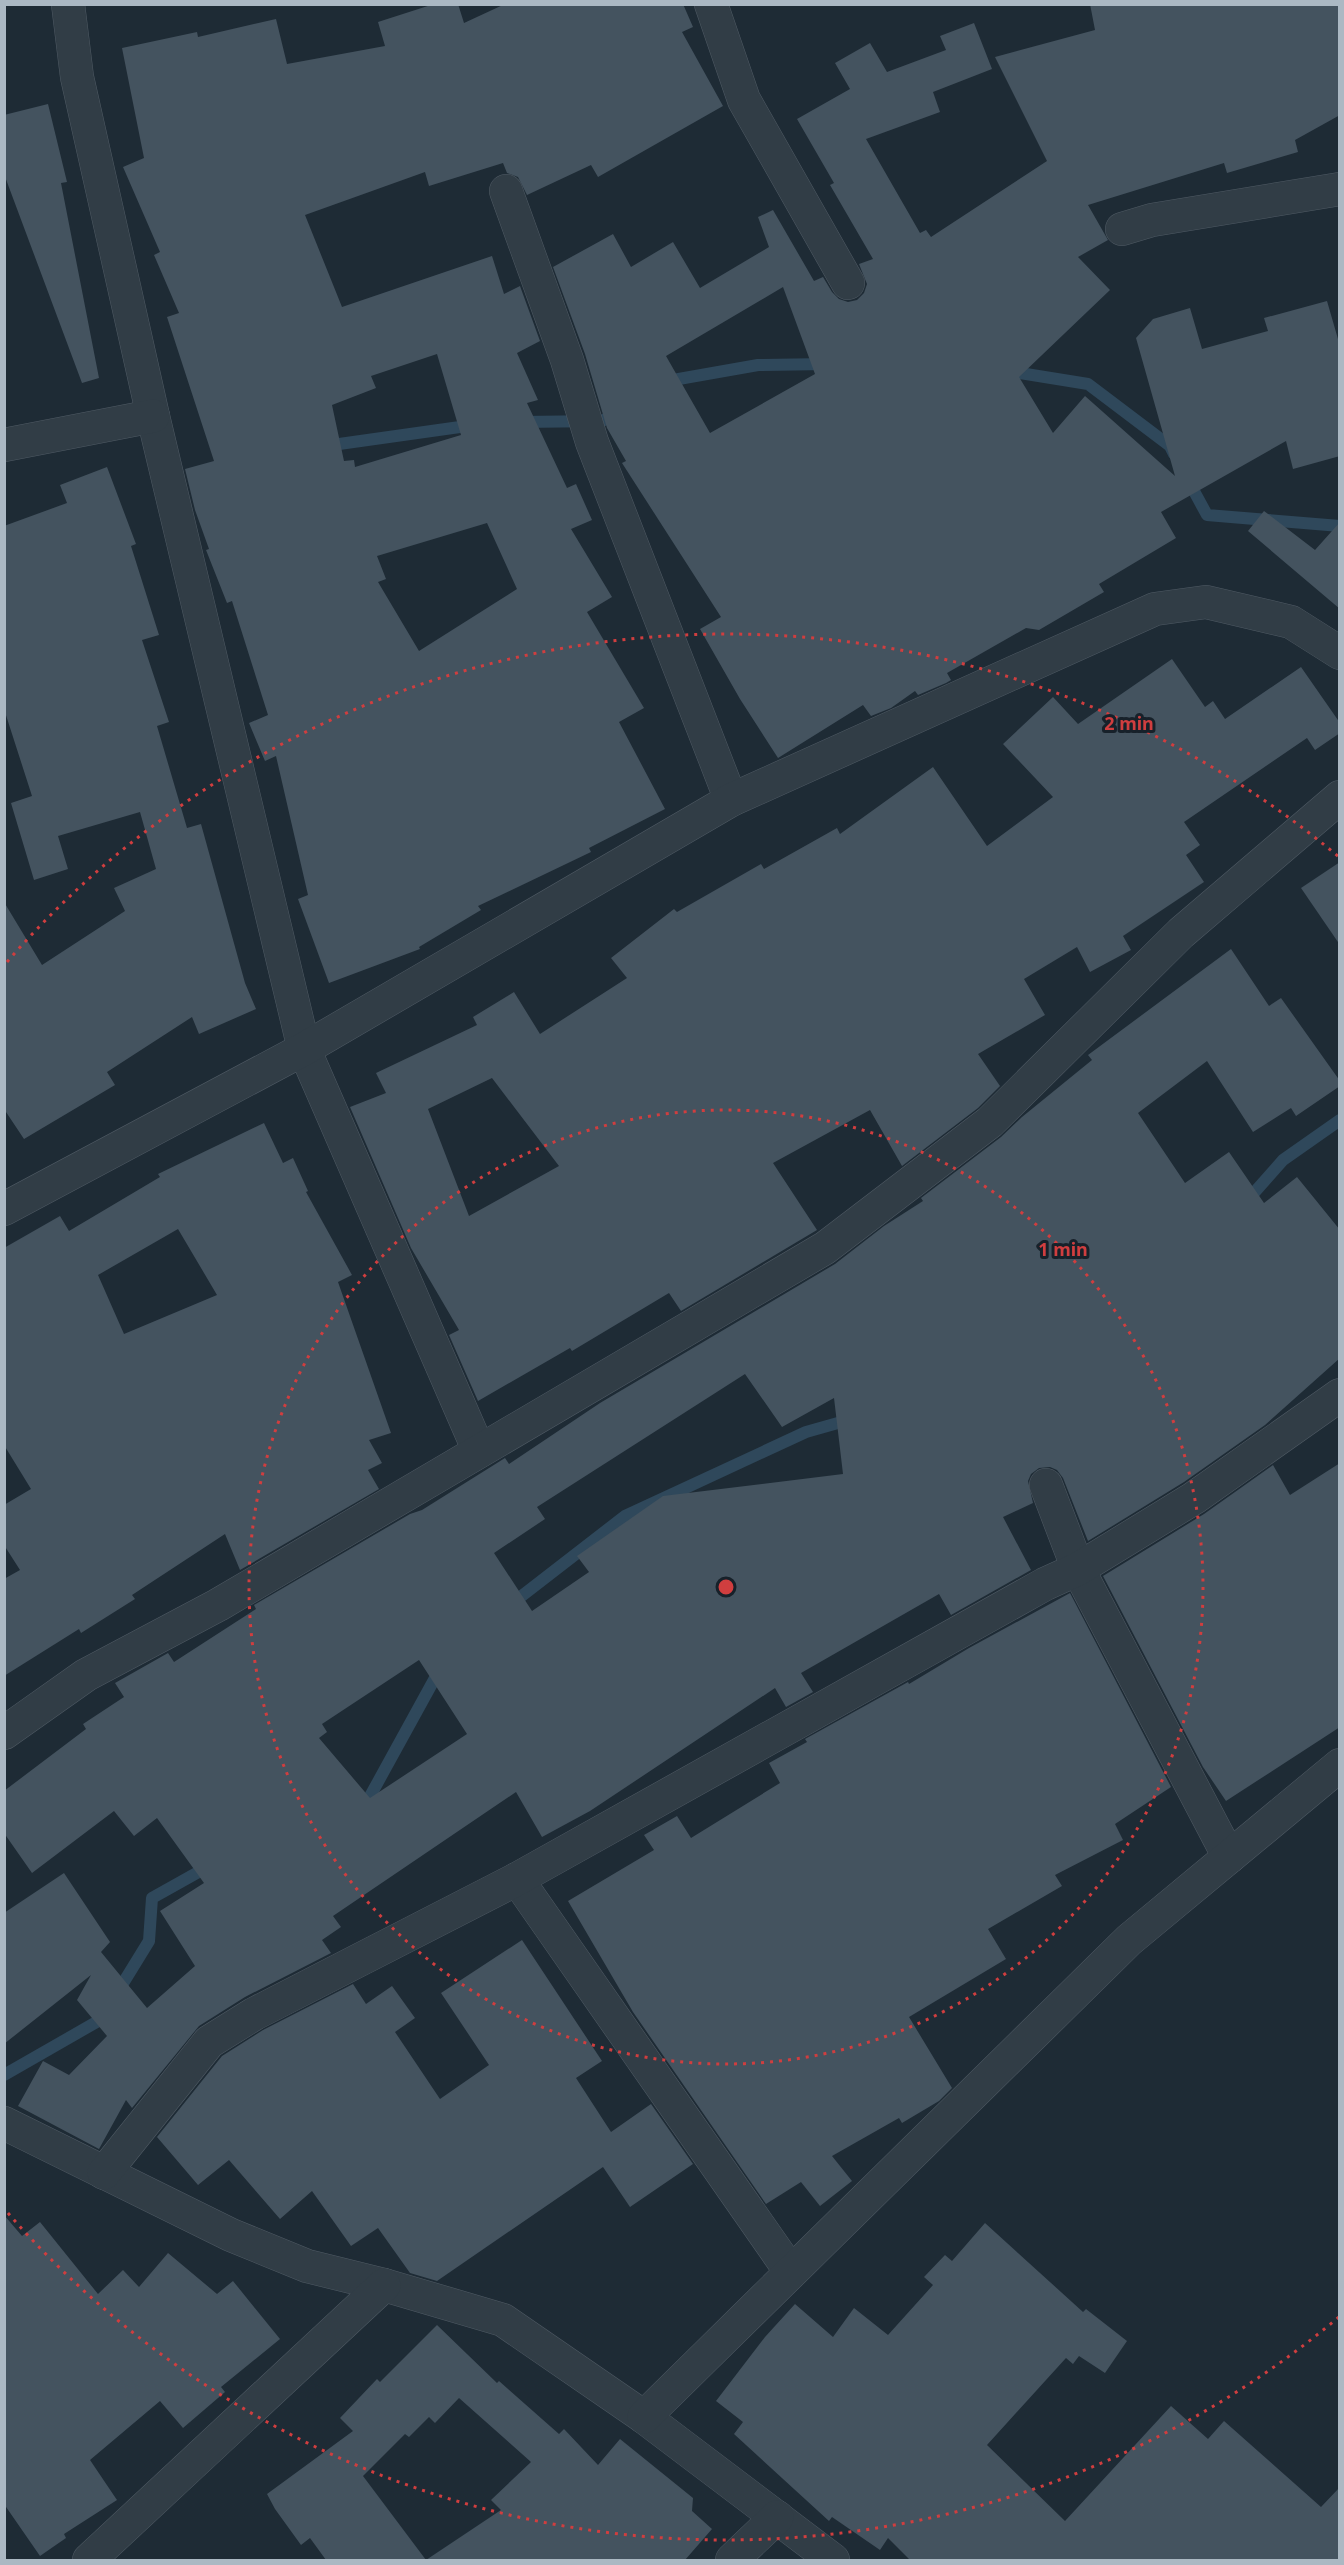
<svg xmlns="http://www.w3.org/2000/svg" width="1344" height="2565" viewBox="0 0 1344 2565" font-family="'Noto Sans',sans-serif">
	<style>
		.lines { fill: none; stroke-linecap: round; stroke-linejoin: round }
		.stream { stroke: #2f485b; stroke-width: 12 }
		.building { fill: #44535f; fill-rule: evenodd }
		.minor-casing { stroke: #4f5a64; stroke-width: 34 }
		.minor { stroke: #313d46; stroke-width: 33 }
		.ring { fill: none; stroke: #d03e3f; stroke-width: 3; stroke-dasharray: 3 6 }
		.centre { fill: #d03e3f; stroke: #17212a; stroke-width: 3 }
		.ring-label { font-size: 18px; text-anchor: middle; font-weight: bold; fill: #d03e3f; stroke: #17212a; stroke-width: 6; stroke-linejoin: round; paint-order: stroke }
	</style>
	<rect width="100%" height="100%" fill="#1e2b35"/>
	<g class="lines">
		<!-- stream -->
		<g class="stream">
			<path d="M1008,371L1088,384L1170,446L1174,454"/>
			<path d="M664,385L673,380L758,365L827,364"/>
			<path d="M521,422L602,421L618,412"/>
			<path d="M325,446L474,425"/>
			<path d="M1188,480L1207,515L1340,526"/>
			<path d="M1245,1203L1283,1160L1340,1120"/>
			<path d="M510,1605L625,1516L806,1432L852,1419"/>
			<path d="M357,1806L368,1800L440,1669"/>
			<path d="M117,1993L149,1941L152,1898L211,1865"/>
			<path d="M4,2075L100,2020L106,2011"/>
		</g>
	</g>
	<!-- building -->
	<g class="building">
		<path d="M434,4H458L464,23L505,4H683L693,27L682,32L723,106L598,177L591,165L527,195L518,177L507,173L503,163L429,186L425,172L305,215L342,307L492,256L504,294L520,286L540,341L517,353L538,400L527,403L567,488L576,484L592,520L571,529L612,597L587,612L644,708L619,722L665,809L589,848L591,852L478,906L481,910L419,947L420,949L329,983L298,899L308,895L276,756L265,761L249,723L268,715L232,601L227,603L206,550L209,549L195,510L185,469L214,461L167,317L179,313L154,255L160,252L123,167L144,158L122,48L197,32L198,37L276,19L287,64L385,46L378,22ZM437,354L461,435L355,467L354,460L344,461L332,405L376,388L371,376ZM487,523L517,589L419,651L378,582L386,579L377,556Z"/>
		<path d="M1090,4H1340V115L1295,140L1298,152L1227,173L1224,163L1088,205L1108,240L1078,257L1110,290L1019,377L1053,433L1085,396L1175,476L1136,338L1153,319L1190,308L1202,349L1268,331L1264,318L1327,301L1340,346V456L1293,469L1286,441L1161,512L1176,538L1099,584L1104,592L1039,630L1026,628L947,673L951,680L946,683L918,695L915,691L891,708L871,716L863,705L778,758L740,699L700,629L721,617L622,463L626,461L607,428L585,354L553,267L613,234L631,267L673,242L700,288L769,247L758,217L773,210L814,281L823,277L832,292L839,299L848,302L857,300L864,293L867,284L859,264L873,259L830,185L834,183L797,119L850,89L835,63L870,43L887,72L946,50L940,36L974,23L992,69L933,92L940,112L866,139L920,233L926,230L931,237L1047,161L995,57L1095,30ZM783,287L815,374L710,433L666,356Z"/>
		<path d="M48,104L67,182L61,183L99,378L82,383L4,174V115Z"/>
		<path d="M107,467L136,544L131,546L159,635L142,640L169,722L157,726L187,828L201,824L245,983L256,1009L199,1034L192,1017L107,1072L115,1085L24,1139L4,1109V902L42,965L125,911L114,888L156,869L140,812L58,836L68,869L34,880L11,803L32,796L4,709V526L67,503L60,485Z"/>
		<path d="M1264,511L1315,550L1340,522V609L1248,531Z"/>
		<path d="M1172,659L1205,707L1213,701L1225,719L1301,667L1340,723V733L1315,750L1307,738L1184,822L1200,845L1186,855L1204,882L1123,936L1131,950L1090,972L1077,947L1024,979L1045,1015L978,1054L1000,1086L978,1108L902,1166L870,1110L773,1163L817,1230L681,1311L669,1293L572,1351L570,1348L478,1401L449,1335L459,1330L411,1248L350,1107L386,1093L376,1073L477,1025L473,1017L514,992L540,1034L627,978L611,958L674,909L677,912L761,864L764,869L837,828L840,834L933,767L987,846L1053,797L1003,744L1053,697L1078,724ZM492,1078L559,1166L469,1216L428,1109Z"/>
		<path d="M1340,862V945L1301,888Z"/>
		<path d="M1231,949L1269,1006L1281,998L1340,1081V1086L1296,1116L1291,1108L1253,1132L1207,1061L1138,1113L1185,1183L1229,1152L1264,1203L1297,1177L1340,1230V1358L1265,1425L1184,1482L1088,1541L1063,1478L1057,1470L1050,1467L1039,1468L1031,1474L1028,1481L1033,1503L1003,1517L1031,1570L951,1615L939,1594L801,1673L813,1692L786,1707L775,1688L590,1811L542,1837L516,1792L333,1916L341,1927L322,1940L331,1953L245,1997L199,2026L132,2108L126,2100L99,2149L18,2106L43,2061L69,2075L107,2036L77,2000L91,1975L4,2044V1913L64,1873L110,1942L101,1952L147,2008L195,1966L160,1911L204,1883L157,1818L134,1836L114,1811L32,1873L4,1833V1791L86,1729L83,1724L124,1697L115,1683L168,1653L174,1662L256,1609L254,1605L410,1514L422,1510L505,1458L509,1464L600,1403L835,1264L884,1226L923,1201L921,1198L1001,1137L1022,1117L1092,1060L1088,1055ZM745,1374L782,1427L834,1398L843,1474L663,1496L577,1556L589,1572L532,1611L494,1553L545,1519L537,1507ZM419,1660L467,1734L370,1798L319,1738L327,1732L322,1724Z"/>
		<path d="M264,1123L283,1163L293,1158L308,1191L306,1192L352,1275L338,1282L391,1433L369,1440L382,1463L368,1470L379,1489L240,1570L225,1534L132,1595L135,1599L81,1633L79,1629L4,1676V1579L20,1570L4,1545V1505L31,1489L4,1445V1248L60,1216L69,1231L160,1177L158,1174ZM178,1229L217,1295L124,1334L98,1275Z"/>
		<path d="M1340,1463V1727L1226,1801L1203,1767L1103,1576L1204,1514L1273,1465L1290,1495Z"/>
		<path d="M1070,1593L1171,1787L1115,1824L1123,1840L1055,1875L1062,1886L988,1929L1006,1959L909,2017L952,2088L939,2101L902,2123L899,2118L832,2156L852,2181L820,2206L801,2182L766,2204L633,2012L568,1901L654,1850L644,1835L677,1816L691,1838L780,1783L769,1763L807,1742L805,1739L908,1682L909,1684L969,1648Z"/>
		<path d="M522,1940L602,2061L576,2078L611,2132L651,2104L693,2164L630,2207L603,2167L437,2281L410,2273L378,2228L351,2246L312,2191L280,2219L229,2160L198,2185L157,2137L222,2056L263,2030L353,1984L366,2004L392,1986L415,2018L395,2032L440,2099L489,2065L441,1993Z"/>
		<path d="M4,2215L22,2236L40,2222L98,2294L123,2270L139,2287L168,2253L217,2294L233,2281L280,2339L221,2387L225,2392L183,2428L160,2401L90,2460L117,2500L64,2534L66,2538L40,2556L4,2504Z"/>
		<path d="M985,2223L1083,2312L1086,2309L1127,2341L1105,2373L1079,2356L1073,2364L1066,2358L987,2445L1065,2521L1171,2406L1208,2439L1224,2421L1321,2507L1340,2487V2560H910L888,2538L880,2550L832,2517L829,2521L734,2434L743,2422L716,2401L765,2337L795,2304L833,2337L854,2308L888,2335L933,2285L924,2277L945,2255L952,2261Z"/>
		<path d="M437,2325L497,2383L499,2381L559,2434L564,2429L598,2465L620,2439L693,2498L692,2511L712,2529L685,2560H426L501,2510L491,2500L531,2462L459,2398L435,2423L429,2417L409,2437L405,2434L363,2476L426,2560H326L310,2538L301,2545L275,2509L267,2494L353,2431L340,2418L377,2379L380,2382Z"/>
	</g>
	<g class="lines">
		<!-- minor casing -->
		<g class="minor-casing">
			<g id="minor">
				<path d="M68,4L77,77L153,416L304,1049L479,1451"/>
				<path d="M711,4L744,100L848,283"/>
				<path d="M506,191L567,360L592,442L731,800"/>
				<path d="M1122,229L1152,220L1340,189"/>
				<path d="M4,445L153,416"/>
				<path d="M4,1209L304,1049L731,800L1155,609L1206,602L1291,622L1340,653"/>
				<path d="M1046,1485L1078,1569L1229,1857"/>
				<path d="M4,1733L86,1675L218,1605L825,1248L990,1122L1181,933L1340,797"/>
				<path d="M517,1879L791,2272"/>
				<path d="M4,2123L231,2235L307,2266L384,2285L503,2320L644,2417L833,2560"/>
				<path d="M104,2173L209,2042L254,2014L517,1879L1045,1584L1078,1569L1194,1498L1340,1395"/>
				<path d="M644,2417L1129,1940L1340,1765"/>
				<path d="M89,2560L384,2285"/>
				<path d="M732,2560L777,2517"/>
			</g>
		</g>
		<!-- minor -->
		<use href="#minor" class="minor"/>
	</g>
	<!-- distance rings -->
	<g class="ring">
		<circle cx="726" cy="1587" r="477"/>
		<path d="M1339 2317A953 953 0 0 1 7 2212M7 962A953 953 0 0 1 1339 857"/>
	</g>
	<circle cx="726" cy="1587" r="9" class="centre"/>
	<g class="ring-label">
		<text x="1129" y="730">2 min</text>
		<text x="1063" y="1256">1 min</text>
	</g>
	<!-- border -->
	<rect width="1344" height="2565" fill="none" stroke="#abb8c3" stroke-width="12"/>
</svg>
